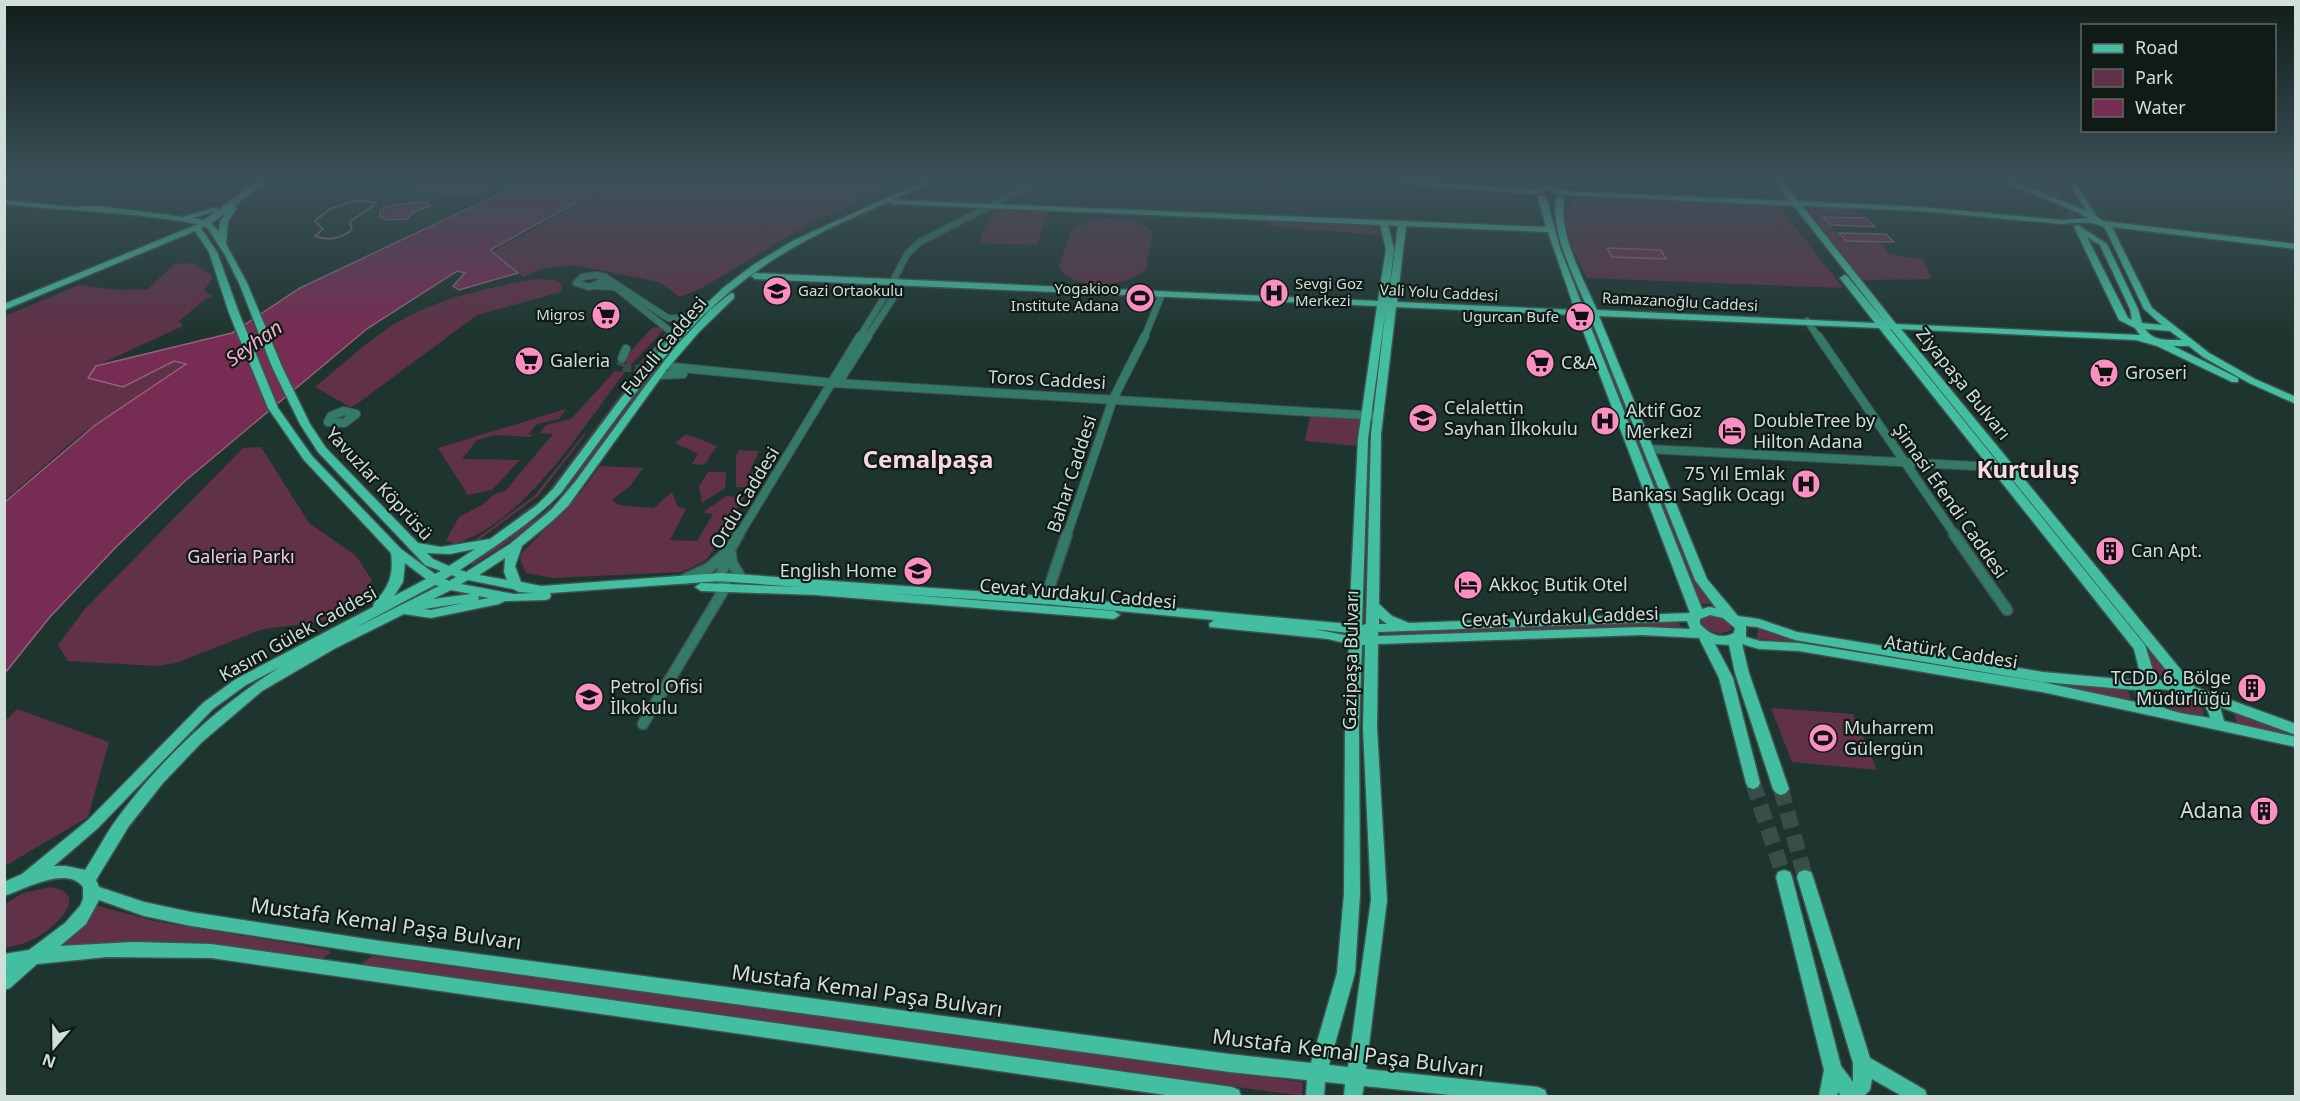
<svg xmlns="http://www.w3.org/2000/svg" width="2300" height="1101" viewBox="0 0 2300 1101" font-family="'Noto Sans',sans-serif">
	<style>
		.green { fill: #603147 }
		.water { fill: #772d53; stroke: #92627b; stroke-width: 1.5 }
		.lines { fill: none; stroke-linecap: round; stroke-linejoin: round }
		.stream { stroke: #92627b; stroke-width: 2 }
		.minor-tunnel { stroke: #394e48; stroke-width: 8; stroke-dasharray: 8 4; stroke-linecap: butt }
		.major-tunnel-far1 { stroke: #394e48; stroke-width: 8; stroke-dasharray: 8 4.5; stroke-linecap: butt }
		.major-tunnel { stroke: #394e48; stroke-width: 16; stroke-dasharray: 16 8; stroke-linecap: butt }
		.minor-far2-casing { stroke: #3e534e; stroke-width: 8 }
		.minor-far1-casing { stroke: #3e534e; stroke-width: 10 }
		.minor-casing { stroke: #3e534e; stroke-width: 13 }
		.major-casing { stroke: #3e534e; stroke-width: 3 }
		.minor-far2 { stroke: #347a68; stroke-width: 6 }
		.minor-far1 { stroke: #347a68; stroke-width: 8 }
		.minor { stroke: #347a68; stroke-width: 10 }
		.major { fill: #44bea0; fill-rule: evenodd }
		.labels { text-anchor: middle; stroke-width: 4.5; stroke-linejoin: round; paint-order: stroke }
		.far-poi-label { font-size: 15px; fill: #d0ded9; stroke: #101b17; text-anchor: end }
		.far-street-label { font-size: 15px; fill: #d0ded9; stroke: #101b17 }
		.street-label { font-size: 18px; fill: #d0ded9; stroke: #101b17 }
		.poi-label { font-size: 18px; fill: #d0ded9; stroke: #101b17; text-anchor: start }
		.park-label { font-size: 18px; fill: #f5c7da; stroke: #101b17 }
		.water-label { font-size: 20px; font-style: italic; fill: #f2b0cd; stroke: #101b17 }
		.near-poi-label { font-size: 21px; fill: #d0ded9; stroke: #101b17; text-anchor: end }
		.near-street-label { font-size: 21px; fill: #d0ded9; stroke: #101b17 }
		.district-label { font-size: 24px; font-weight: bold; fill: #f8d8e5; stroke: #101b17 }
	</style>
	<rect width="100%" height="100%" fill="#1e352f"/>
	<!-- green -->
	<g class="green">
		<path d="M424,182H508L475,198L408,190Z"/>
		<path d="M619,182H903L807,225L702,288L680,297L659,282L574,265L541,269L523,277L493,251Z"/>
		<path d="M934,182C870,212 801,238 744,281C667,340 618,426 560,501C534,527 503,546 473,565L470,564L541,515L557,501C620,420 673,329 759,269C788,248 823,232 855,217C880,206 908,187 934,182Z"/>
		<path d="M1581,197L1778,205L1843,288L1587,278C1577,257 1554,221 1573,200Z"/>
		<path d="M1804,206L1855,209L1859,215L1820,214L1844,241L1879,242L1890,254L1923,259L1932,279L1861,280Z"/>
		<path d="M995,209L1050,211L1036,245L978,243Z"/>
		<path d="M1106,218L1133,220L1153,231L1146,269C1130,287 1069,292 1059,266L1071,230L1087,221Z"/>
		<path d="M1268,221L1370,226L1378,230L1381,235L1267,226Z"/>
		<path d="M195,263L213,277L204,291L213,296C197,302 193,311 179,321L183,326L96,366L88,378L123,387L174,361L187,363L80,435L5,500V316L79,285L119,290L148,289L174,264Z"/>
		<path d="M534,279L555,280L562,284L561,292L477,315L357,404L350,407L315,387C346,362 378,330 415,313C451,295 495,287 534,279Z"/>
		<path d="M1587,318H1590L1694,580L1711,604H1698Z"/>
		<path d="M660,327L664,330L626,370V356L652,328Z"/>
		<path d="M1890,330H1894L2178,680L2153,674L2147,648Z"/>
		<path d="M666,333L669,336L547,497L487,538L544,497L635,375L633,371Z"/>
		<path d="M615,371L625,372C580,430 527,521 454,544L446,540L459,517L482,505L493,495L506,490L553,434L540,433L546,425L571,419Z"/>
		<path d="M566,409L559,419L537,424L528,435L534,434L530,437L496,435L477,440L462,459L520,460L492,490L468,495L438,448Z"/>
		<path d="M1310,416L1360,420L1357,446L1305,441Z"/>
		<path d="M1370,418L1373,419L1368,622H1364Z"/>
		<path d="M584,434H586L538,496L475,543L472,542L535,495Z"/>
		<path d="M686,434L717,446L704,465L692,464L698,454L675,443Z"/>
		<path d="M261,447L309,523L356,556L372,580L362,602L338,617L320,622L263,629L176,663L156,666L68,661L58,645L85,609L243,448Z"/>
		<path d="M739,450L759,451L749,473L759,475L751,488L736,487V455Z"/>
		<path d="M600,466L643,468L630,486L612,500L618,505L654,508L672,492L678,507L686,509L670,540L697,541L713,514L702,513L726,496L745,497L712,543L714,550L705,561L682,572L553,578L526,573L520,559L522,553L581,492Z"/>
		<path d="M708,472H726L725,488L702,503L699,486Z"/>
		<path d="M1710,615L1725,619L1731,624V630L1720,634L1705,629L1701,620Z"/>
		<path d="M1676,620L1682,629L1642,626L1385,636L1383,633Z"/>
		<path d="M1758,626L2047,681L2127,690L2134,704L1971,672L1797,642L1757,639Z"/>
		<path d="M2169,692C2182,693 2202,699 2204,714L2197,718L2171,711L2160,699V696Z"/>
		<path d="M1771,708L1853,714L1877,770L1792,762Z"/>
		<path d="M17,709L109,742L88,817L5,866V721Z"/>
		<path d="M2234,713L2295,734V738L2238,727Z"/>
		<path d="M51,887C92,894 54,928 36,938C26,943 15,946 5,948V904L23,893Z"/>
		<path d="M95,905L154,921L329,950L331,953L320,960L198,942L134,941L57,948Z"/>
		<path d="M373,956L1303,1082L1302,1096L365,965L363,962Z"/>
	</g>
	<!-- water -->
	<g class="water">
		<path d="M524,182H614L490,250L518,273L459,290L453,286L465,273L457,271L368,328L185,481L115,548L49,618L5,673V502L94,426L186,364L174,361L123,387L88,378L96,366L232,333L300,288Z"/>
		<path d="M425,201L431,206L413,212L407,219L387,220L380,217V210L393,205Z"/>
		<path d="M1823,217L1866,218L1875,227L1831,225Z"/>
		<path d="M1839,233L1886,234L1894,242L1846,241Z"/>
		<path d="M1607,248L1661,250L1666,259L1612,257Z"/>
	</g>
	<g class="lines">
		<!-- stream -->
		<path class="stream" d="M358,200L377,203L350,222L352,230C340,238 329,242 315,236L323,229L315,221L330,209Z"/>
		<!-- minor-tunnel -->
		<path class="minor-tunnel" d="M622,358L620,366L624,368L683,371"/>
		<!-- major-tunnel-far1 -->
		<path class="major-tunnel-far1" d="M2046,182L2085,237"/>
		<!-- major-tunnel -->
		<g class="major-tunnel">
			<path d="M1753,783L1784,877"/>
			<path d="M1781,789L1805,877"/>
		</g>
		<!-- minor-far2 casing -->
		<g class="minor-far2-casing">
			<g id="minor-far2">
				<path d="M596,275L605,277L604,281L589,287L576,283L582,277Z"/>
				<path d="M605,277L668,318C687,320 695,311 711,303"/>
				<path d="M593,286L615,287L670,331L669,338"/>
				<path d="M1807,321L1819,338"/>
				<path d="M859,338L888,291L898,283"/>
				<path d="M867,338L897,292L898,283L893,281L907,254L920,242L1036,182"/>
				<path d="M1144,338L1162,294"/>
			</g>
		</g>
		<!-- minor-far1 casing -->
		<g class="minor-far1-casing">
			<g id="minor-far1">
				<path d="M1818,336L1955,535"/>
				<path d="M622,358L626,349"/>
				<path d="M657,359L655,354L671,336"/>
				<path d="M667,364L672,367L834,383L1378,416"/>
				<path d="M658,375L683,374"/>
				<path d="M834,383L840,380L868,336"/>
				<path d="M344,411L356,414L344,423L328,422L331,416Z"/>
				<path d="M1648,449L1995,467"/>
				<path d="M739,535L860,336"/>
				<path d="M1067,535L1113,399L1145,336"/>
			</g>
		</g>
		<!-- minor casing -->
		<g class="minor-casing">
			<g id="minor">
				<path d="M1954,534L2007,610"/>
				<path d="M730,550L732,563L741,578"/>
				<path d="M685,579L709,568L728,551"/>
				<path d="M1045,600L1067,534"/>
				<path d="M643,724L726,586L720,577L730,549L739,534"/>
			</g>
		</g>
		<!-- major casing -->
		<g class="major-casing">
			<g id="major">
				<path d="M257,182H265L234,206L237,208L228,221L226,244L247,283L283,369L310,424L326,448L418,543L441,547L490,539L537,505L553,489L621,398L669,340L723,288L753,265L794,240L922,182H931L892,200L1546,227L1538,197L1542,195L1546,197L1560,248L1584,310H1588C1574,275 1551,236 1556,198L1560,196L1564,198C1559,236 1582,276 1597,310L1875,323L1840,278L1844,275L1847,276L1886,323L1794,206L1563,195L1548,190L1536,194L1402,184L1398,182H1427L1535,190L1548,186L1564,191L1790,201L1775,182H1783L1798,201L1921,207L2062,220L2088,218L2077,212L2004,182H2014L2087,211L2068,182H2075L2097,217L2103,221L2296,244V249L2112,227L2152,308L2209,353L2255,379L2296,397V404L2249,383L2203,357L2189,346H2173L2238,378V382H2232L2157,346L2136,340L1901,329L2195,687L2296,724V735L2220,707L2224,721L2296,737V747L2042,692L1799,651L1759,649L1742,644L1749,673L1789,789L1786,793L1781,795L1776,793L1773,789L1735,673L1729,645L1715,644L1733,678L1760,783L1758,787L1753,789L1748,787L1746,783L1719,678L1699,638L1642,635L1378,644L1377,728L1387,900L1366,1069L1538,1087L1545,1090L1547,1096H1460L1364,1086L1362,1096H1344L1345,1084L1325,1082L1324,1096H1306L1307,1080L1229,1072L380,955L191,926L144,916L99,900L86,924L60,946L133,942L211,944L1232,1087L1239,1090L1241,1096H1173L211,958L107,957L37,964L10,988L4,990V971L7,969H4V954L29,950L65,923L80,906L83,899V887C66,865 24,890 4,896V882L22,874L88,820L203,703L236,679L373,607L374,603C389,587 394,575 391,553L304,460L268,408L229,313L209,252L195,231L4,310V304L198,224C134,212 69,211 4,204V200L72,207L99,206L183,217L217,207V211L192,218L204,220ZM891,201V204H894L1380,225L1386,249L1378,301L755,273L751,276L755,279L1377,306L1358,439L1349,624L1045,596L720,573L541,586L521,582L515,566L522,546L551,522L568,506L667,369L699,332L734,298V294L731,293L710,310L676,346L646,385L575,482L552,509L510,544L466,572L460,570C495,546 531,524 561,493C621,414 677,325 761,268C801,240 846,220 891,201ZM1802,206L1921,211L2062,224C2077,223 2091,220 2105,228L2144,309L2162,325L2142,323L2138,309L2107,244L2078,225L2074,227L2119,320L2135,328L2140,335L1896,324ZM226,213L220,221L219,232L211,223ZM1388,225L1398,226L1388,301L1394,249ZM205,226L209,230L225,255L239,283L273,369L300,424L318,452L425,565L441,571L435,574L401,549L312,456L278,408L239,313L217,252L201,228ZM1406,226L1548,232L1575,310L1397,302ZM2087,237L2100,245L2130,309L2132,320L2128,318ZM1386,307L1371,434L1366,624L1362,625L1368,439ZM1396,307L1577,315L1690,613L1409,623L1392,616L1379,604L1381,434ZM1586,315L1590,316L1695,580L1716,608L1709,607L1702,609ZM1599,316L1879,328L2134,649L2142,681L2043,672L1797,632L1759,619L1738,616L1707,579ZM1890,329H1891L2175,681L2156,680L2145,645ZM2145,329L2170,331L2182,340C2168,340 2154,342 2145,329ZM475,549L449,566L433,559L427,553L450,554ZM505,558L504,572L507,580L479,575ZM405,563L426,579L394,596L403,582ZM452,575L456,577L449,581L445,579ZM468,580L513,589L519,592L534,593L514,594L461,584ZM720,581L800,587L701,583L695,587L701,591L816,595L1114,619L1120,615L1114,611L885,593L1045,604L1214,620L1209,624L1210,627L1328,639L1349,644L1345,728L1344,894L1337,973L1311,1063L1229,1054L380,941L191,912L144,902L99,887L96,880L129,826L163,783L202,742L262,691L334,649L404,614L431,618L499,604L505,601L545,600L549,599L551,596L550,593ZM435,585L439,586L351,630ZM451,590L471,594L433,599ZM478,596L489,598L478,600L479,598ZM463,603L431,610L424,609ZM1710,615L1723,618L1735,628L1734,633C1721,640 1709,634 1700,624V619ZM1379,618L1387,624H1379ZM1687,621L1690,629L1642,627L1378,636V632ZM1746,626L1757,627L1795,640L2043,682L2136,690V695L2140,703L2042,682L1799,643L1760,641L1746,637ZM1314,629L1349,633V636ZM1362,645H1365L1363,728L1371,900L1348,1067L1329,1065L1355,973L1360,894L1359,728ZM280,667C218,706 163,757 119,816C106,833 97,852 85,870L66,866H54L98,828L213,709L246,685ZM2153,689C2173,689 2206,694 2210,718C2192,714 2151,713 2150,691Z"/>
				<path d="M1784,870L1790,872L1792,877L1841,1066L1853,1082V1063L1797,877L1799,872L1805,870L1811,872L1813,877L1870,1058L1925,1090L1927,1096H1902L1872,1079L1870,1090L1864,1096H1841L1838,1092L1837,1096H1819L1824,1070L1776,877L1778,872Z"/>
			</g>
		</g>
		<!-- minor-far2 -->
		<use href="#minor-far2" class="minor-far2"/>
		<!-- minor-far1 -->
		<use href="#minor-far1" class="minor-far1"/>
		<!-- minor -->
		<use href="#minor" class="minor"/>
		<!-- major -->
		<use href="#major" class="major"/>
	</g>
	<!-- sky -->
	<linearGradient id="sky" x2="0" y2="1"><stop stop-color="#101d1a"/><stop offset="0.54" stop-color="#3b5158"/><stop offset="1" stop-color="#3b5158" stop-opacity="0"/></linearGradient>
	<rect width="2300" height="336" fill="url(#sky)"/>
	<!-- icons -->
	<defs>
		<g id="school-disc" transform="scale(1.5)"><circle r="9.5" fill="#fc8fc2" stroke="#101b17"/><path d="M0-5L7-2L0 1L-7-2ZM-4 1L0 2.5L4 1V4Q0 6-4 4Z" fill="#111"/></g>
		<g id="hospital-disc" transform="scale(1.5)"><circle r="9.5" fill="#fc8fc2" stroke="#101b17"/><path d="M-5-5h3v3.5h4V-5h3V5h-3V1.5h-4V5h-3Z" fill="#111"/></g>
		<g id="stadium-disc" transform="scale(1.5)"><circle r="9.5" fill="#fc8fc2" stroke="#101b17"/><path d="M0-5a6.5 5 0 1 0 0 10a6.5 5 0 1 0 0-10ZM-3.5-1.8h7v3.6h-7Z" fill="#111"/></g>
		<g id="supermarket-disc" transform="scale(1.5)"><circle r="9.5" fill="#fc8fc2" stroke="#101b17"/><path d="M-6-5.5h2.5l.6 2H6L4.5 2H-2.5L-4.4-4H-6ZM-1.5 3.2a1.3 1.3 0 1 0 .1 0ZM3 3.2a1.3 1.3 0 1 0 .1 0Z" fill="#111"/></g>
		<g id="hotel-disc" transform="scale(1.5)"><circle r="9.5" fill="#fc8fc2" stroke="#101b17"/><path d="M-6-4.5h1.5V1H6V5H4.5V3h-9V5H-6ZM-4 0a1.8 1.8 0 1 1 3.6 0ZM.5 0V-2.5h3Q6-2.5 6 0Z" fill="#111"/></g>
		<g id="building-disc" transform="scale(1.5)"><circle r="9.5" fill="#fc8fc2" stroke="#101b17"/><path d="M-4-6H4V6H1V3H-1V6H-4ZM-2.5-4.3h1.7v1.8h-1.7ZM.8-4.3h1.7v1.8H.8ZM-2.5-1h1.7V.8h-1.7ZM.8-1h1.7V.8H.8Z" fill="#111"/></g>
	</defs>
	<g fill-rule="evenodd">
		<use href="#school-disc" x="777" y="291"/>
		<use href="#hospital-disc" x="1274" y="293"/>
		<use href="#stadium-disc" x="1140" y="298"/>
		<use href="#supermarket-disc" x="606" y="315"/>
		<use href="#supermarket-disc" x="1580" y="317"/>
		<use href="#supermarket-disc" x="529" y="361"/>
		<use href="#supermarket-disc" x="1540" y="363"/>
		<use href="#supermarket-disc" x="2104" y="373"/>
		<use href="#school-disc" x="1423" y="418"/>
		<use href="#hospital-disc" x="1605" y="421"/>
		<use href="#hotel-disc" x="1732" y="431"/>
		<use href="#hospital-disc" x="1806" y="484"/>
		<use href="#building-disc" x="2110" y="551"/>
		<use href="#school-disc" x="918" y="571"/>
		<use href="#hotel-disc" x="1468" y="585"/>
		<use href="#building-disc" x="2252" y="688"/>
		<use href="#school-disc" x="589" y="697"/>
		<use href="#stadium-disc" x="1823" y="738"/>
		<use href="#building-disc" x="2264" y="811"/>
	</g>
	<g class="labels">
		<!-- far-poi labels -->
		<g class="far-poi-label">
			<text x="1295" y="289" text-anchor="start">Sevgi Goz<tspan x="1295" dy="17">Merkezi</tspan></text>
			<text x="1119" y="294">Yogakioo<tspan x="1119" dy="17">Institute Adana</tspan></text>
			<text x="798" y="296" text-anchor="start">Gazi Ortaokulu</text>
			<text x="585" y="320">Migros</text>
			<text x="1559" y="322">Ugurcan Bufe</text>
		</g>
		<!-- far-street labels -->
		<g class="far-street-label">
			<text transform="translate(1439 293) rotate(3)" y="5">Vali Yolu Caddesi</text>
			<text transform="translate(1680 302) rotate(3)" y="5">Ramazanoğlu Caddesi</text>
		</g>
		<!-- street labels -->
		<g class="street-label">
			<text transform="translate(664 346) rotate(-50)" y="6">Fuzuli Caddesi</text>
			<text transform="translate(1047 380) rotate(3)" y="6">Toros Caddesi</text>
			<text transform="translate(1963 384) rotate(51)" y="6">Ziyapaşa Bulvarı</text>
			<text transform="translate(1072 474) rotate(-72)" y="6">Bahar Caddesi</text>
			<text transform="translate(379 484) rotate(47)" y="6">Yavuzlar Köprüsü</text>
			<text transform="translate(745 498) rotate(-59)" y="6">Ordu Caddesi</text>
			<text transform="translate(1950 501) rotate(55)" y="6">Şimasi Efendi Caddesi</text>
			<text transform="translate(1078 594) rotate(5)" y="6">Cevat Yurdakul Caddesi</text>
			<text transform="translate(1560 617) rotate(-2)" y="6">Cevat Yurdakul Caddesi</text>
			<text transform="translate(298 634) rotate(-29)" y="6">Kasım Gülek Caddesi</text>
			<text transform="translate(1951 652) rotate(9)" y="6">Atatürk Caddesi</text>
			<text transform="translate(1351 660) rotate(-89)" y="6">Gazipaşa Bulvarı</text>
		</g>
		<!-- poi labels -->
		<g class="poi-label">
			<text x="550" y="367">Galeria</text>
			<text x="1561" y="369">C&amp;A</text>
			<text x="2125" y="379">Groseri</text>
			<text x="1444" y="414">Celalettin<tspan x="1444" dy="21">Sayhan İlkokulu</tspan></text>
			<text x="1626" y="417">Aktif Goz<tspan x="1626" dy="21">Merkezi</tspan></text>
			<text x="1753" y="427">DoubleTree by<tspan x="1753" dy="21">Hilton Adana</tspan></text>
			<text x="1785" y="480" text-anchor="end">75 Yıl Emlak<tspan x="1785" dy="21">Bankası Saglık Ocagı</tspan></text>
			<text x="2131" y="557">Can Apt.</text>
			<text x="897" y="577" text-anchor="end">English Home</text>
			<text x="1489" y="591">Akkoç Butik Otel</text>
			<text x="2231" y="684" text-anchor="end">TCDD 6. Bölge<tspan x="2231" dy="21">Müdürlüğü</tspan></text>
			<text x="610" y="693">Petrol Ofisi<tspan x="610" dy="21">İlkokulu</tspan></text>
			<text x="1844" y="734">Muharrem<tspan x="1844" dy="21">Gülergün</tspan></text>
		</g>
		<!-- park labels -->
		<g class="park-label">
			<text x="241" y="563">Galeria Parkı</text>
		</g>
		<!-- water labels -->
		<g class="water-label">
			<text transform="translate(254 343) rotate(-35)" y="7">Seyhan</text>
		</g>
		<!-- near-poi labels -->
		<g class="near-poi-label">
			<text x="2243" y="818">Adana</text>
		</g>
		<!-- near-street labels -->
		<g class="near-street-label">
			<text transform="translate(386 924) rotate(8)" y="7">Mustafa Kemal Paşa Bulvarı</text>
			<text transform="translate(867 991) rotate(8)" y="7">Mustafa Kemal Paşa Bulvarı</text>
			<text transform="translate(1348 1053) rotate(7)" y="7">Mustafa Kemal Paşa Bulvarı</text>
		</g>
		<!-- district labels -->
		<g class="district-label">
			<text x="928" y="468">Cemalpaşa</text>
			<text x="2028" y="478">Kurtuluş</text>
		</g>
	</g>
	<!-- border -->
	<rect width="2300" height="1101" fill="none" stroke="#d0ded9" stroke-width="12"/>
	<!-- legend -->
	<rect x="2081" y="24" width="195" height="108" fill="#101b17" stroke="#5d6965" stroke-width="1.5"/>
	<rect x="2093" y="44" width="30" height="9" fill="#44bea0" stroke="#5d6965" stroke-width="1.5"/>
	<text x="2135" y="54" font-size="18" fill="#d0ded9">Road</text>
	<rect x="2093" y="69" width="30" height="18" fill="#603147" stroke="#5d6965" stroke-width="1.5"/>
	<text x="2135" y="84" font-size="18" fill="#d0ded9">Park</text>
	<rect x="2093" y="99" width="30" height="18" fill="#772d53" stroke="#5d6965" stroke-width="1.5"/>
	<text x="2135" y="114" font-size="18" fill="#d0ded9">Water</text>
	<!-- north arrow -->
	<g transform="translate(54 1047) rotate(200)" stroke="#101b17" stroke-width="4.5" paint-order="stroke">
	<path d="M0-4.5L10 22L0 15L-10 22Z" fill="#d0ded9"/>
	<text y="-9" font-size="16" font-weight="bold" text-anchor="middle" fill="#d0ded9">N</text>
	</g>
</svg>
